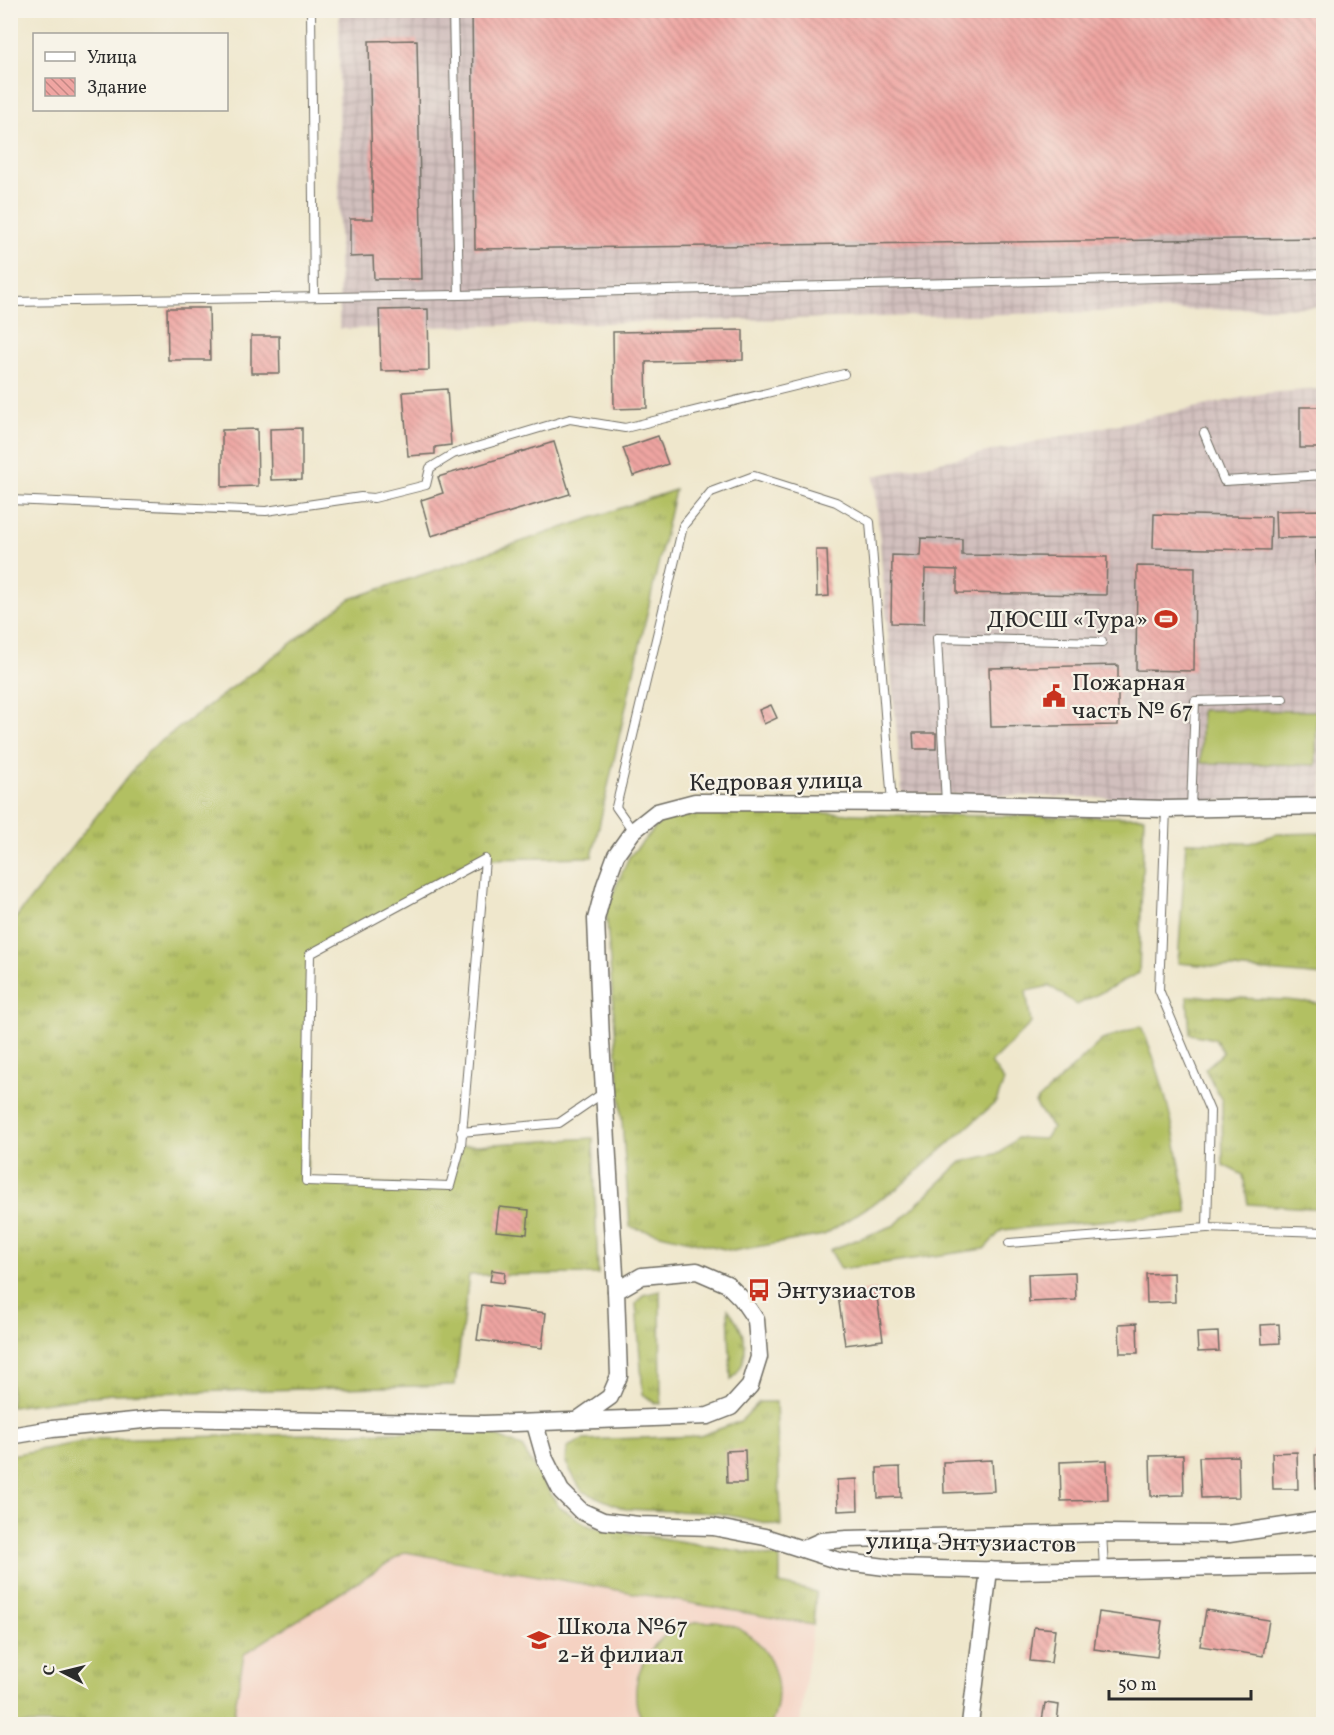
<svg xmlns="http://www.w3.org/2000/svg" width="1334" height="1735" viewBox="0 0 1334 1735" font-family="Vollkorn,serif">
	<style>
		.built { fill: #f5d2c2 }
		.industrial { fill: url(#industrial-grid) }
		.grass { fill: url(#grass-tufts); stroke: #6e7646; stroke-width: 1.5 }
		.garden { fill: #b2c062; stroke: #6e7646; stroke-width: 1.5 }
		.building { fill: url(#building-back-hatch) }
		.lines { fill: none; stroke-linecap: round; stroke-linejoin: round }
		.service-casing { stroke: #706d63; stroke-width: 10 }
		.minor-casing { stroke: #706d63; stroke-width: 19 }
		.service { stroke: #fff; stroke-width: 8 }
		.minor { stroke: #fff; stroke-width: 16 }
		.labels { text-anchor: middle; stroke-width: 4.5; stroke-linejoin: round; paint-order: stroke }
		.poi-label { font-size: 24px; fill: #2b2b2b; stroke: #f7f3e8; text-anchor: start }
		.street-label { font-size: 24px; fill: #2b2b2b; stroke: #f7f3e8 }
	</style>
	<defs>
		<pattern id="industrial-grid" width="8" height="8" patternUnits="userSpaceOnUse" patternTransform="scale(1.5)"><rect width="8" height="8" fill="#d1bfbd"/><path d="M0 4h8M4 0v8" fill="none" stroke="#b4a4a3"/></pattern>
		<pattern id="grass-tufts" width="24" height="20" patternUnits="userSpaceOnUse" patternTransform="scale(1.5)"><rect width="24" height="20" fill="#b2c062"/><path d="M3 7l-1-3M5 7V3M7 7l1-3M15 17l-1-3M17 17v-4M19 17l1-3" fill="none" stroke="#919c51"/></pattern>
		<pattern id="building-back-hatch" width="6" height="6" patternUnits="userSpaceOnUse" patternTransform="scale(1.5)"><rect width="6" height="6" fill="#efa5a2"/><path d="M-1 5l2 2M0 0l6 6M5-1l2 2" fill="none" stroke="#c28784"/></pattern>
	</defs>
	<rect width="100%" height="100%" fill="#f7f3e8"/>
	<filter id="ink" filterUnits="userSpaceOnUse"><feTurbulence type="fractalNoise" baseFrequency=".0167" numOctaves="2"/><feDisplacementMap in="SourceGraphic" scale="12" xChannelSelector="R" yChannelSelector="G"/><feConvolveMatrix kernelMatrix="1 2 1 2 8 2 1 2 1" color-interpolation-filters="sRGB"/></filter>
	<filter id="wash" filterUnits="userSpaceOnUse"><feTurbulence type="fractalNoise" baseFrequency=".008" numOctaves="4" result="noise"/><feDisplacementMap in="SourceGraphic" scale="24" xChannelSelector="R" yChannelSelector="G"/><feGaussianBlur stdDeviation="1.35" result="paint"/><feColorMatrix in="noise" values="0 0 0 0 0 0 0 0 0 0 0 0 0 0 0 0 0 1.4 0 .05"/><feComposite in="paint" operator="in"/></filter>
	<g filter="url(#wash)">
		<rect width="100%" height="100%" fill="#efe7cc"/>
		<!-- built -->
		<path class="built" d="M405,1552L813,1625L800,1724H232L243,1654Z"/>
		<!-- industrial -->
		<g class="industrial">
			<path d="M339,11H1323V307L339,329Z"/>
			<path d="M1323,389V803L902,793L874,476L1264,393Z"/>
		</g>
		<!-- grass -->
		<g class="grass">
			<path d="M675,490L592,857L485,859L310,954L307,1181L450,1186L461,1146L593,1138L598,1274L469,1275L455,1385L110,1394L11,1407L10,925L148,751L350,599Z"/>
			<path d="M703,809L885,815L1144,817L1139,973L1077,1005L1050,986L1026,991L1031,1023L991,1063L1004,1081L996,1102L898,1188L824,1235L733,1251L630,1227L606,909L629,857L665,817Z"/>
			<path d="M1323,833V976L1178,963L1186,842L1250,843L1277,834Z"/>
			<path d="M1187,996L1286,1000L1323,1004V1209L1248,1204L1243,1175L1223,1165L1222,1101L1205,1069L1223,1053L1215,1039L1190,1034Z"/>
			<path d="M1141,1026C1167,1084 1178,1150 1188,1213L1002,1230L984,1249L841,1269L830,1250L895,1225L961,1162L1000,1153L1017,1138L1045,1139L1052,1128L1035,1103L1102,1040Z"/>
			<path d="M660,1291L661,1404L655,1403L643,1394L636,1304L643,1295Z"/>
			<path d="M728,1309C746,1332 754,1357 731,1380Z"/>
			<path d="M759,1402H776L781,1526L718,1513L625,1509L582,1491L566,1463L567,1447L583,1440L700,1436L741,1421Z"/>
			<path d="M483,1430L522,1447L559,1507L589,1526L780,1558V1584L816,1592L813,1625L405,1552L244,1654L232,1724H11V1455L98,1439Z"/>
		</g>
		<!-- garden -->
		<g class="garden">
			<path d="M1201,710L1317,711L1316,765L1201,763Z"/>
			<path d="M698,1622C706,1622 714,1621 722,1623C768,1632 790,1684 771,1724H644C642,1719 639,1713 637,1707C631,1676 648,1643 676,1629C683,1626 691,1624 698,1622Z"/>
		</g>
		<g id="blocks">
			<!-- building -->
			<g class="building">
				<path d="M472,10H1324V238L475,249Z"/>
				<path d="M417,40L422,279H374L373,256L350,257V219H373L369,41Z"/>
				<path d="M167,308H209L210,360H168Z"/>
				<path d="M428,309L429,370L381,371L379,310Z"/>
				<path d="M743,330V360L646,362L647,408L614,409L613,332Z"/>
				<path d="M251,336H279L280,373H251Z"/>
				<path d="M447,389L451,445L435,447V454L408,456L403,392Z"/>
				<rect x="1300" y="407" width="24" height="41"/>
				<path d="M302,428V479L271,480L270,429Z"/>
				<path d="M257,429L258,486L222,487V430Z"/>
				<path d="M658,436L668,464L633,476L623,448Z"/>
				<path d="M554,442L570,494L431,536L421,500L443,493L438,477Z"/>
				<path d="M1323,510L1324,537L1276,538L1275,511Z"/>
				<path d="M1154,514L1271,517L1270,550L1153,548Z"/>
				<path d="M921,538L962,539V555L1107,557L1106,595L957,593V570L925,569L924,624L891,623L892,555L920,556Z"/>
				<path d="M816,550H827L829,596L817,597Z"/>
				<path d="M1316,551H1324V650H1319Z"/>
				<path d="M1137,566L1195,567L1194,671L1136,670Z"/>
				<path d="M1118,665V725L991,727L989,668Z"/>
				<path d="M771,705L777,718L764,724L759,710Z"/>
				<path d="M913,733H936V749H914Z"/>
				<path d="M499,1207L529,1210L527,1234L496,1231Z"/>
				<path d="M492,1270L505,1272L504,1283L490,1281Z"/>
				<path d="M1075,1272L1076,1300L1029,1302L1028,1274Z"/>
				<path d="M1174,1273L1175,1302L1147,1303L1146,1274Z"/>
				<path d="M876,1290L883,1340L845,1345L838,1295Z"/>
				<path d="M482,1305L546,1313L542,1348L477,1340Z"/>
				<path d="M1137,1323L1138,1353H1120L1119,1324Z"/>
				<path d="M1279,1324L1280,1343L1262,1344L1261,1325Z"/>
				<path d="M1218,1332L1219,1351L1198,1352L1197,1333Z"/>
				<path d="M745,1450L746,1483H727L726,1451Z"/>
				<path d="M1297,1452L1298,1489H1273L1272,1453Z"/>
				<path d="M1324,1454V1488H1316L1315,1455Z"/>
				<path d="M1183,1455L1184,1495L1151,1496L1150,1456Z"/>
				<path d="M1238,1456L1239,1497L1201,1498L1199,1457Z"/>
				<path d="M992,1460L994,1491L944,1493L943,1462Z"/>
				<path d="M1107,1460L1108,1500L1061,1501L1060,1462Z"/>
				<path d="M900,1467L901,1497L878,1498L877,1468Z"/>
				<path d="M857,1479L858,1510L838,1511L837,1480Z"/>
				<path d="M1206,1610L1269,1620L1263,1656L1200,1646Z"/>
				<path d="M1099,1612L1162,1621L1157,1657L1094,1649Z"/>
				<path d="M1034,1627L1055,1629L1051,1663L1030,1661Z"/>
				<path d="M1045,1703L1059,1705L1057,1722L1042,1720Z"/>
			</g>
		</g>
	</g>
	<g filter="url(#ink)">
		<use href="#blocks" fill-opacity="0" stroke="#706d63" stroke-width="1.5"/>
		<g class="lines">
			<!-- service casing -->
			<g class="service-casing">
				<g id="service">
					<path d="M311,10L314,297"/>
					<path d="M453,10L459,295"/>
					<path d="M10,302L459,295L1324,274"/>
					<path d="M1204,433L1224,481L1324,475"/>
					<path d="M10,500L266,511L361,497L374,498L426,485L430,468L453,454L570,419L625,428L844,374"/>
					<path d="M946,803L937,638L1102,642"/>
					<path d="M1191,808L1195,701L1283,699"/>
					<path d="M633,831L616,807L683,526L711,492L754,476L836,502L870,522L892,803"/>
					<path d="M485,859L461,1146L450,1186L306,1181L310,954Z"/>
					<path d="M461,1132L559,1123L603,1093"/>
					<path d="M1207,1228L1324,1232"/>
					<path d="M1009,1243L1207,1228L1210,1111L1159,990L1166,809"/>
					<path d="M1102,1533L1104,1568"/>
				</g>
			</g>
			<!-- minor casing -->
			<g class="minor-casing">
				<g id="minor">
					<path d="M616,1291L601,1041L596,919L605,885L616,855L633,831L657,812L695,802L946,803L1166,809L1324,806"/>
					<path d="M535,1424L545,1459L561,1491L581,1511L603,1521L639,1525L713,1527L765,1537L839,1561L893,1568L1016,1571L1324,1565"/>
					<path d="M10,1436L52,1429L164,1418L484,1424L708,1416L731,1407L750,1386L759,1357L756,1320L741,1298L727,1284L697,1271L642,1276L616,1291L619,1376L610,1397L576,1421"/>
					<path d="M803,1549L821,1541L847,1539L1102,1533L1229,1534L1324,1520"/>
					<path d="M970,1724L989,1570"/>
				</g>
			</g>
			<!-- service -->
			<use href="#service" class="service"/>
			<!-- minor -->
			<use href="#minor" class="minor"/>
		</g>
	</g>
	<!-- icons -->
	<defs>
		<g id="stadium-bare" transform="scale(1.8)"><path d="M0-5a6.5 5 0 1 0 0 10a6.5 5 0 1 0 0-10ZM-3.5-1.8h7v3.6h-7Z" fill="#c8321e" stroke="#f7f3e8" stroke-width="2.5" paint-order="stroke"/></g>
		<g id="civic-bare" transform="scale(1.8)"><path d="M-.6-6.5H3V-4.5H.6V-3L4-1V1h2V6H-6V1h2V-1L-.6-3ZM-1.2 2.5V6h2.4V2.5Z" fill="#c8321e" stroke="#f7f3e8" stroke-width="2.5" paint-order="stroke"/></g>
		<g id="bus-bare" transform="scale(1.8)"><path d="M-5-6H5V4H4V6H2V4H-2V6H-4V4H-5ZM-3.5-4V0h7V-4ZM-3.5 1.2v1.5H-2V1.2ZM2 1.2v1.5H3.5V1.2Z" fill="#c8321e" stroke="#f7f3e8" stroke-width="2.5" paint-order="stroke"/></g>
		<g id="school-bare" transform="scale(1.8)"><path d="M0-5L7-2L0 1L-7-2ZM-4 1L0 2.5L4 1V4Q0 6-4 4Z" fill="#c8321e" stroke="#f7f3e8" stroke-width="2.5" paint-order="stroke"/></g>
	</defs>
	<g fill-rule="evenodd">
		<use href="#stadium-bare" x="1166" y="619"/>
		<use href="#civic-bare" x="1054" y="696"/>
		<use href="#bus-bare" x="759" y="1290"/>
		<use href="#school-bare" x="539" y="1640"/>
	</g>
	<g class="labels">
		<!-- poi labels -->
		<g class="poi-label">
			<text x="1148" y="627" text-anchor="end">ДЮСШ «Тура»</text>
			<text x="1072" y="690">Пожарная<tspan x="1072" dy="28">часть № 67</tspan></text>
			<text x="777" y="1298">Энтузиастов</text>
			<text x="557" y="1634">Школа №67<tspan x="557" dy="28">2-й филиал</tspan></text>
		</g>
		<!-- street labels -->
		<g class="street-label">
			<text transform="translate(776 781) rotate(-1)" y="8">Кедровая улица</text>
			<text transform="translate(971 1542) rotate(1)" y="8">улица Энтузиастов</text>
		</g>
	</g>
	<!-- margin -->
	<rect width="1334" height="1735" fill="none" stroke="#f7f3e8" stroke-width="36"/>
	<!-- legend -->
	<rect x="33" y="33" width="195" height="78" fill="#f7f3e8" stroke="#a5a39c" stroke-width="1.5"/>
	<rect x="45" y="52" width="30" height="9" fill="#ffffff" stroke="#a5a39c" stroke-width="1.5"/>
	<text x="87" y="63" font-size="18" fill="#2b2b2b">Улица</text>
	<rect x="45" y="78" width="30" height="18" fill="url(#building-back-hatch)" stroke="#a5a39c" stroke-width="1.5"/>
	<text x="87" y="93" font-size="18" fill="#2b2b2b">Здание</text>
	<!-- north arrow -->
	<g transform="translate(63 1672) rotate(277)" stroke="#f7f3e8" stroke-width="4.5" paint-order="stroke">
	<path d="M0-4.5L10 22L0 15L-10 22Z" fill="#2b2b2b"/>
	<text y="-9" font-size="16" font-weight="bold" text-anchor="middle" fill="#2b2b2b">С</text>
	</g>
	<!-- scale -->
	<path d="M1109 1690v9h142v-9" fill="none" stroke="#2b2b2b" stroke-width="3"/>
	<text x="1118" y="1690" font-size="18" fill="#2b2b2b" stroke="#f7f3e8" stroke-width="4.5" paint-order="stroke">50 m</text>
</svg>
